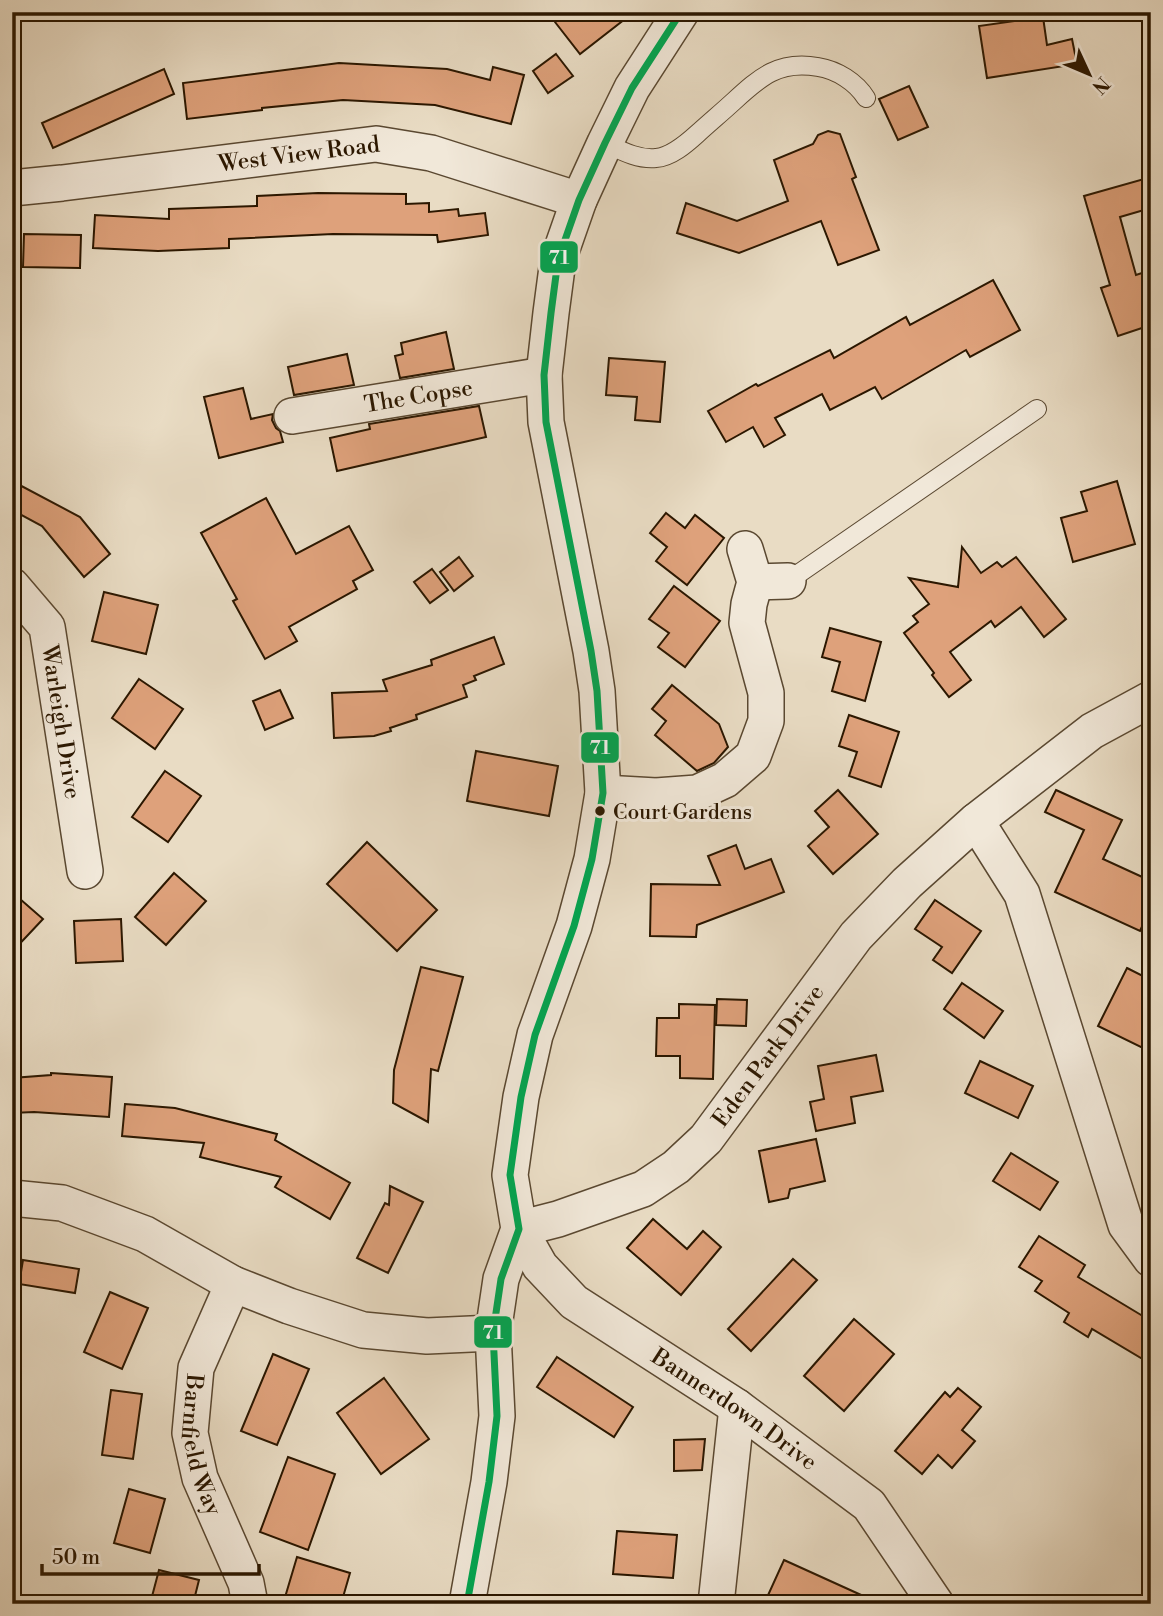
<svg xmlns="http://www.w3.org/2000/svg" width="1163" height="1616" viewBox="0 0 1163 1616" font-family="'Libre Bodoni',serif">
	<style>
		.building { fill: #dea17b; stroke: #2b1700; stroke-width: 2 }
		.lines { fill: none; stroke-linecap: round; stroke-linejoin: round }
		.lane-casing { stroke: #5a4831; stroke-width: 20 }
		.street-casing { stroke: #5a4831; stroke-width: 38 }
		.lane { stroke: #f1e8d9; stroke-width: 18 }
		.street { stroke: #f1e8d9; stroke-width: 35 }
		.bus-1-casing { stroke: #f1e8d9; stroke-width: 12 }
		.bus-1 { stroke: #00a651; stroke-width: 7 }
		.bus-dot { fill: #2b1700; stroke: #f1e8d9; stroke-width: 2.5 }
		.labels { text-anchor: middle; stroke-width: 6; stroke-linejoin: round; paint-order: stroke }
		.bus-label { font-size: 21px; fill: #2b1700; stroke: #f1e8d9; text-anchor: start }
		.street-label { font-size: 23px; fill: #2b1700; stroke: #f1e8d9 }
		.line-badge { stroke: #f1e8d9; stroke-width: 2.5 }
		.badge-label { font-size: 19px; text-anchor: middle; font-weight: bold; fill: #fff }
	</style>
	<rect width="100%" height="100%" fill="#e9dcc4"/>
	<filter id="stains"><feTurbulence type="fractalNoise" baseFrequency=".00286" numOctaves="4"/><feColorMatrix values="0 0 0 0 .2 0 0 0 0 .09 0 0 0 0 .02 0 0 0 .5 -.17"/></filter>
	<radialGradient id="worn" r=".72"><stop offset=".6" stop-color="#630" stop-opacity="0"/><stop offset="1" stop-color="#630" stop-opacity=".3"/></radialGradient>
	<!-- building -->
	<g class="building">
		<path d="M568,12H634L580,54L555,22Z"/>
		<path d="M1043,17L1047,45L1072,39L1077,64L987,78L979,26Z"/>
		<path d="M556,54L573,76L548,93L533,71Z"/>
		<path d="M339,63L447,69L490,80L493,67L524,75L511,124L435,105L343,100L262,108V110L187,119L183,83Z"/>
		<path d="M164,69L174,94L53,148L42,123Z"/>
		<path d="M909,86L928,127L898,140L879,99Z"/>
		<path d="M828,131L840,134L856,177L852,179L879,250L838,265L821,221L739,253L677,233L686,203L737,221L788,201L774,160L813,144L818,135Z"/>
		<path d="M1151,177V208L1120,217L1136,275L1145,272L1151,289V325L1118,336L1101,288L1110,285L1084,196Z"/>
		<path d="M318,193L406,194V204L429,203V212L458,209L459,216L485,213L488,235L438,242L437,235L333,234L229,239V248L158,251L93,248L95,215L169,219V209L257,206V196Z"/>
		<path d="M24,234L81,235L80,268L23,267Z"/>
		<path d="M993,280L1020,330L970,357L966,350L882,399L875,387L830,410L822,394L775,418L785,435L764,447L753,427L726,442L708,411L756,384L758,386L830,350L834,358L906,317L910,325Z"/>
		<path d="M446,332L454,369L400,378L395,356L403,354L401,343Z"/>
		<path d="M347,354L354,385L294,395L288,367Z"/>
		<path d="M609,358L665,362L660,422L635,420L637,397L606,395Z"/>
		<path d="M243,388L251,419L273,414L272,420L276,428L280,431L283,442L219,458L204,397Z"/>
		<path d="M479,406L486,437L337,471L330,438L370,429L369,424Z"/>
		<path d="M12,481L80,517L110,554L84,577L42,526L12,510Z"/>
		<path d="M1117,481L1135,544L1073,562L1061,518L1087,511L1081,492Z"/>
		<path d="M266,498L296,554L349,526L373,570L353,581L357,589L289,627L297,641L265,659L233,601L237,599L201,533Z"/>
		<path d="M666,513L685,528L695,515L724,538L687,585L656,561L667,547L650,533Z"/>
		<path d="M962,547L981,573L997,562L1002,567L1016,557L1066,619L1044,637L1021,607L995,627L991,621L950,652L971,680L949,697L932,675L934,673L904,633L918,622L913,616L929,604L909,578L958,587Z"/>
		<path d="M459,557L473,576L454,591L440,572Z"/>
		<path d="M432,569L448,590L430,603L414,582Z"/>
		<path d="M674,586L720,621L685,667L658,647L669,633L649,619Z"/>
		<path d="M104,592L158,605L146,654L92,641Z"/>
		<path d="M830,628L881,642L865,701L832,691L840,662L822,657Z"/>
		<path d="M494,637L504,664L474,676L476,680L463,685L467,697L416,715L417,719L390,728L391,731L374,736L334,738L332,693L387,691L383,680L432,665L431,660Z"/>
		<path d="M139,679L183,709L155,749L112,718Z"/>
		<path d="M672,685L719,724L728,747L714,763L697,771L655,735L666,721L652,709Z"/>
		<path d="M280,690L293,718L265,730L253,701Z"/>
		<path d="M849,715L899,732L881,787L849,776L857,752L839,746Z"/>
		<path d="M476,751L558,766L549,816L467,801Z"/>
		<path d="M165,771L201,796L168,842L132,817Z"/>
		<path d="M838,790L878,834L833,874L808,846L829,827L815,811Z"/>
		<path d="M1056,790L1122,820L1103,859L1151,881V907L1140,931L1055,892L1084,830L1045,812Z"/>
		<path d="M367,842L437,910L397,951L327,884Z"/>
		<path d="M736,845L745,869L771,859L784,892L697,925L696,937L650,936L651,884L720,885L708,856Z"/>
		<path d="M174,873L206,901L166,945L135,917Z"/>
		<path d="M12,892L43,919L12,952Z"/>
		<path d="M935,900L981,931L952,973L933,960L942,947L915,929Z"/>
		<path d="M121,919L123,961L76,963L74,921Z"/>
		<path d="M421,967L463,977L438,1071L431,1069L428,1122L393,1103L394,1070Z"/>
		<path d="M1127,968L1151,980V1052L1098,1026Z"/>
		<path d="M962,983L1003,1011L984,1038L944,1009Z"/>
		<path d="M717,999L747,1000L746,1026L716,1025Z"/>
		<path d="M679,1004L715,1005L713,1079L680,1078V1056H656L657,1018H679Z"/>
		<path d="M876,1055L883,1091L851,1097L855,1123L816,1131L810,1102L824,1099L818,1066Z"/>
		<path d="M980,1061L1033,1086L1018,1118L965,1093Z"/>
		<path d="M51,1073L112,1077L109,1117L34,1112L12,1113V1078L51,1075Z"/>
		<path d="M125,1104L175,1108L277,1134L275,1140L350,1183L330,1219L275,1187L281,1177L200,1157L204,1143L122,1136Z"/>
		<path d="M816,1139L825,1181L790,1189L788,1198L769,1202L759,1151Z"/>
		<path d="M1011,1153L1058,1182L1040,1210L993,1181Z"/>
		<path d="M390,1186L423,1202L388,1273L357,1258L385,1203L389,1205Z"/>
		<path d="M653,1219L687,1249L703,1231L721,1247L681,1295L627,1248Z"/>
		<path d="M1039,1236L1085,1265L1078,1277L1151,1321V1364L1092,1329L1088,1337L1064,1322L1069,1313L1035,1291L1042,1281L1019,1267Z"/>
		<path d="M793,1259L817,1280L751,1351L728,1329Z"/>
		<path d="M23,1260L79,1269L75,1293L19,1284Z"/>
		<path d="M110,1292L148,1308L122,1369L84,1352Z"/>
		<path d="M854,1319L894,1354L844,1411L804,1376Z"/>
		<path d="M273,1354L309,1369L277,1445L241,1431Z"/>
		<path d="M557,1357L633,1407L614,1437L537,1387Z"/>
		<path d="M384,1378L429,1439L381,1474L337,1413Z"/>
		<path d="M958,1388L981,1407L962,1430L975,1441L952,1468L938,1455L922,1474L895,1451L945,1392L950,1397Z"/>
		<path d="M111,1390L142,1394L133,1459L102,1455Z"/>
		<path d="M705,1439L702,1470L674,1471V1440Z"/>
		<path d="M288,1457L335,1474L308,1550L260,1532Z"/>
		<path d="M129,1489L165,1499L150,1553L114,1543Z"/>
		<path d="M617,1531L677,1535L673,1578L613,1574Z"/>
		<path d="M297,1557L350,1573L341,1604H283Z"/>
		<path d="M784,1560L881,1604H764Z"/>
		<path d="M159,1570L199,1580L193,1604H150Z"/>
	</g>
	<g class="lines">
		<!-- lane casing -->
		<g class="lane-casing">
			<g id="lane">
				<path d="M605,143C620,150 638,160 656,158C671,157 686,144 697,134C709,123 721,113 733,102C760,77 779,60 818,67C837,70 856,82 866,98"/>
				<path d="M788,581L1037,409"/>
			</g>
		</g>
		<!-- street casing -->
		<g class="street-casing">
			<g id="street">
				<path id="s1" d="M12,188L62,183L376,144L431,153L579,200"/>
				<path id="s2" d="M292,416L544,375"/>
				<path d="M755,582L788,581"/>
				<path id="s3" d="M12,586L47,627L85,871"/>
				<path d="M603,793L656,796L697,793L725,780L753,756L766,721V693L747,623L749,604L755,582L745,549"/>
				<path d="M976,821L1022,894L1126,1225L1151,1259"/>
				<path d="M12,1198L62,1203L145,1234L233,1284L289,1306L363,1330L427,1336L493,1333"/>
				<path id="s4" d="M519,1229L558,1219L643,1189L676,1167L706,1139L856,936L907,883L976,821L1092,731L1151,699"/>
				<path id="s5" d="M519,1229L540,1266L574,1302L737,1407L869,1505L936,1604"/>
				<path id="s6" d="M233,1284L196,1368L190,1433L200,1478L246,1583L250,1604"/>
				<path d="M467,1604L489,1482L497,1416L493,1333L501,1279L519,1229L510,1175L521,1097L535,1035L574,926L592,859L603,793L597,691L591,651L546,422L544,375L551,313L558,260L579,200L605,143L632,88L681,12"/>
				<path d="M716,1604L737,1407"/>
			</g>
		</g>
		<!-- lane -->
		<use href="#lane" class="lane"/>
		<!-- street -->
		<use href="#street" class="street"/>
		<!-- bus-1 casing -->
		<g class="bus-1-casing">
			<path id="bus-1" d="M467,1604L489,1482L497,1416L493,1333L501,1279L519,1229L510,1175L521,1097L535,1035L574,926L592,859L603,793L597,691L591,651L546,422L544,375L551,313L558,260L579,200L605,143L632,88L681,12"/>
		</g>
		<!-- bus-1 -->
		<use href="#bus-1" class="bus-1"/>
	</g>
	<!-- markers -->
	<circle class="bus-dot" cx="600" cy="811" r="6"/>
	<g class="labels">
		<!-- bus labels -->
		<g class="bus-label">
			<text x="613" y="819">Court Gardens</text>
		</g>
		<!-- street labels -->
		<g class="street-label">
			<text dy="8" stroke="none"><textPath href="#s1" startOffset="289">West View Road</textPath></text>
			<text dy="8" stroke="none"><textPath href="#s2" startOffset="128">The Copse</textPath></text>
			<text dy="8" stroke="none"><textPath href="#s3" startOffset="150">Warleigh Drive</textPath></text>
			<text dy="8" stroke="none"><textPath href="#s4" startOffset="315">Eden Park Drive</textPath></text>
			<text dy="8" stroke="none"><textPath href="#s5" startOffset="285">Bannerdown Drive</textPath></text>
			<text dy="8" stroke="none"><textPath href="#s6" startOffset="170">Barnfield Way</textPath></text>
		</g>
	</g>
	<g class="line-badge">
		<rect x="539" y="240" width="40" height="34" rx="7" fill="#00a651"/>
		<rect x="580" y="731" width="40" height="33" rx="7" fill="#00a651"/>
		<rect x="473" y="1315" width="40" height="34" rx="7" fill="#00a651"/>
	</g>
	<g class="badge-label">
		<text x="559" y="264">71</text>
		<text x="600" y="754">71</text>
		<text x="493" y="1339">71</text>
	</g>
	<!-- margin -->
	<rect width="1163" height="1616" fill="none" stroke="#e9dcc4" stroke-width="42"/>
	<rect x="14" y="14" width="1135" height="1588" fill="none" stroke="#2b1700" stroke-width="3.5"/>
	<rect x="21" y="21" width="1121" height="1574" fill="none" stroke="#2b1700" stroke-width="2"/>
	<!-- north arrow -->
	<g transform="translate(1089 74) rotate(134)" stroke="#f1e8d9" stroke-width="5" paint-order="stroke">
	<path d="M0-5L12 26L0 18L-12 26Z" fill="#2b1700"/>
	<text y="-10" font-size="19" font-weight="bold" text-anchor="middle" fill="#2b1700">N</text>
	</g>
	<!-- scale -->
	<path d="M42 1564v10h217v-10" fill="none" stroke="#2b1700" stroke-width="3.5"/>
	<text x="52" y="1564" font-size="21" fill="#2b1700" stroke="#f1e8d9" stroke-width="5" paint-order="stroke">50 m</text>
	<rect width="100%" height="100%" filter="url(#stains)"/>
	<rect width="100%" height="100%" fill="url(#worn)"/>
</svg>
